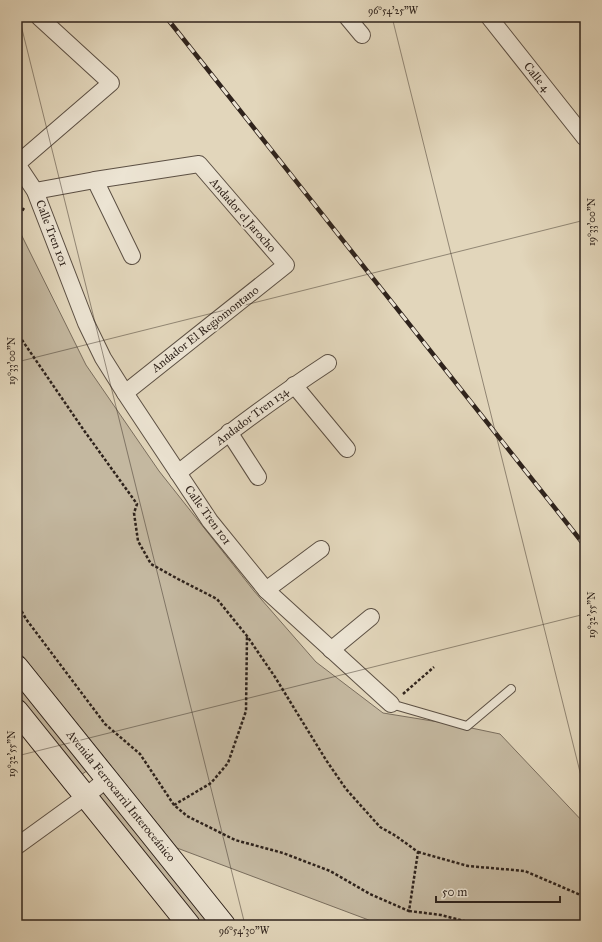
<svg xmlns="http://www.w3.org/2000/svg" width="602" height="942" viewBox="0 0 602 942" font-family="'IM FELL Great Primer',serif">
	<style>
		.green { fill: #c4b8a0; stroke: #7a6e5e }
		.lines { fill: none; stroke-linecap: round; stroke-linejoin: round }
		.service-casing { stroke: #5c5044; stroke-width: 10 }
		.minor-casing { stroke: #5c5044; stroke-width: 18 }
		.secondary-casing { stroke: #2f231c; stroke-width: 24 }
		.path { stroke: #2f231c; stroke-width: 2.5; stroke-dasharray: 3 2; stroke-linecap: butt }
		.service { stroke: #ece4d3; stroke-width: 8 }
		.minor { stroke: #ece4d3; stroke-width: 16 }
		.secondary { stroke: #ece4d3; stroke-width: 22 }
		.rail-casing { stroke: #2f231c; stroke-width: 4.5 }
		.rail { stroke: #ece4d3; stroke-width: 3; stroke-dasharray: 9; stroke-linecap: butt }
		.ticks { fill: none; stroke: #2f231c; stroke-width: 1; stroke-opacity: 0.45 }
		.labels { text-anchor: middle; stroke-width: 4; stroke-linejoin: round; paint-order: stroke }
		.street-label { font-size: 12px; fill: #2f231c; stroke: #ece4d3 }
		.neatline { fill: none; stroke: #2f231c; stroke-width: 1.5 }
		.ticks-label { font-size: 10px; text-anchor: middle; fill: #2f231c }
	</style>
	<rect width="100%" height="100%" fill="#e2d6bb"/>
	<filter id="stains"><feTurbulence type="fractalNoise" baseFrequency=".005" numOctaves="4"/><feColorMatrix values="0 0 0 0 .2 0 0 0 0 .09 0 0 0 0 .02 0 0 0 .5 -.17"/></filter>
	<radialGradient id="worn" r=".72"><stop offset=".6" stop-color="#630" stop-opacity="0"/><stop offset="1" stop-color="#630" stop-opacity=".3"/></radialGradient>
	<!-- green -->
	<g class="green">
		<path d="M17,226L86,365L159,471L254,591L316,662L383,713L457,725L500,734L585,824V925H382L177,848L17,649Z"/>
		<path d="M17,678L91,768L78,777L17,702Z"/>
		<path d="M99,783L218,925H203L90,790Z"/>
	</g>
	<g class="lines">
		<!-- service casing -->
		<g class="service-casing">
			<path id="service" d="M391,704L467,726L511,689"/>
		</g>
		<!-- minor casing -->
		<g class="minor-casing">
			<g id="minor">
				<path d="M347,17L362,35"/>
				<path d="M489,17L585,138"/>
				<path d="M17,164L35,191L86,323L103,358L125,393L210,521L266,590L391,704"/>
				<path d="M17,164L111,83L39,17"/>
				<path d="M95,180L132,256"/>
				<path d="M35,191L95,180L199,164L286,265L125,393"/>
				<path d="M294,385L347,449"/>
				<path d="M229,432L258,477"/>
				<path d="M178,473C227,434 276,397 328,363"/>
				<path d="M266,590L321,549"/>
				<path d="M331,650L371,617"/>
				<path d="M17,846L86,796L107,779"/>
			</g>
		</g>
		<!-- secondary casing -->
		<g class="secondary-casing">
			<g id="secondary">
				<path d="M17,667L107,779L224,925"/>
				<path d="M17,711L189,925"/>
			</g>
		</g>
		<!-- path -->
		<g class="path">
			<path d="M17,219L24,208"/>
			<path d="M17,331L22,340L83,429L137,504L134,513L138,541L151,564L178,579L217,599L247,636L275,677L326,760L346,789L380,827L396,836L418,852L409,911L370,894L330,871L283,853L235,840L187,816L174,805L140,754L105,724L26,619L17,603"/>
			<path d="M403,694L434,667"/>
			<path d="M174,805L211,783L228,763L246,711L247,636"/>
			<path d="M418,852L468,866L525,871L585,897"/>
			<path d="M409,911L441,915L480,925"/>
		</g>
		<!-- service -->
		<use href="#service" class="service"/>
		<!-- minor -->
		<use href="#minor" class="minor"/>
		<!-- secondary -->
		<use href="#secondary" class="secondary"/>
		<!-- rail casing -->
		<g class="rail-casing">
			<path id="rail" d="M166,17L585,546"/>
		</g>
		<!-- rail -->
		<use href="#rail" class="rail"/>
	</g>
	<!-- ticks -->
	<path class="ticks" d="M19,17L245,925M392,17L585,792M17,362L585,220M17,756L585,614"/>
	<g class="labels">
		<!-- street labels -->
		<g class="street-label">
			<text transform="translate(537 77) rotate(51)" y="4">Calle 4</text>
			<text transform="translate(243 215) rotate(49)" y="4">Andador el Jarocho</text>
			<text transform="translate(52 233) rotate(69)" y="4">Calle Tren 101</text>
			<text transform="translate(205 329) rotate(-38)" y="4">Andador El Regiomontano</text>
			<text transform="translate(252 416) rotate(-37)" y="4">Andador Tren 134</text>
			<text transform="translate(208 515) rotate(54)" y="4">Calle Tren 101</text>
			<text transform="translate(121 796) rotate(51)" y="4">Avenida Ferrocarril Interoceánico</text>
		</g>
	</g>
	<!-- margin -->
	<rect width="602" height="942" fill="none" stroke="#e2d6bb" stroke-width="44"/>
	<!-- scale -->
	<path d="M436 896v6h124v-6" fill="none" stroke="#2f231c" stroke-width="2"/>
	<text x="442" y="896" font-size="12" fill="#2f231c" stroke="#ece4d3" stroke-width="3" paint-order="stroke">50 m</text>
	<rect x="22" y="22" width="558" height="898" class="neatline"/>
	<g class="ticks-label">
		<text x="393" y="14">96°54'25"W</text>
		<text transform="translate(591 222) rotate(-90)" y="4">19°33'00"N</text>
		<text transform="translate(11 361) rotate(-90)" y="4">19°33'00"N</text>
		<text transform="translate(591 615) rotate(-90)" y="4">19°32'55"N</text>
		<text transform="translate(11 754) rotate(-90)" y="4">19°32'55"N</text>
		<text x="244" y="934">96°54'30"W</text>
	</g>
	<rect width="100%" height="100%" filter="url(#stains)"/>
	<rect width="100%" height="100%" fill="url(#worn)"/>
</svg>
